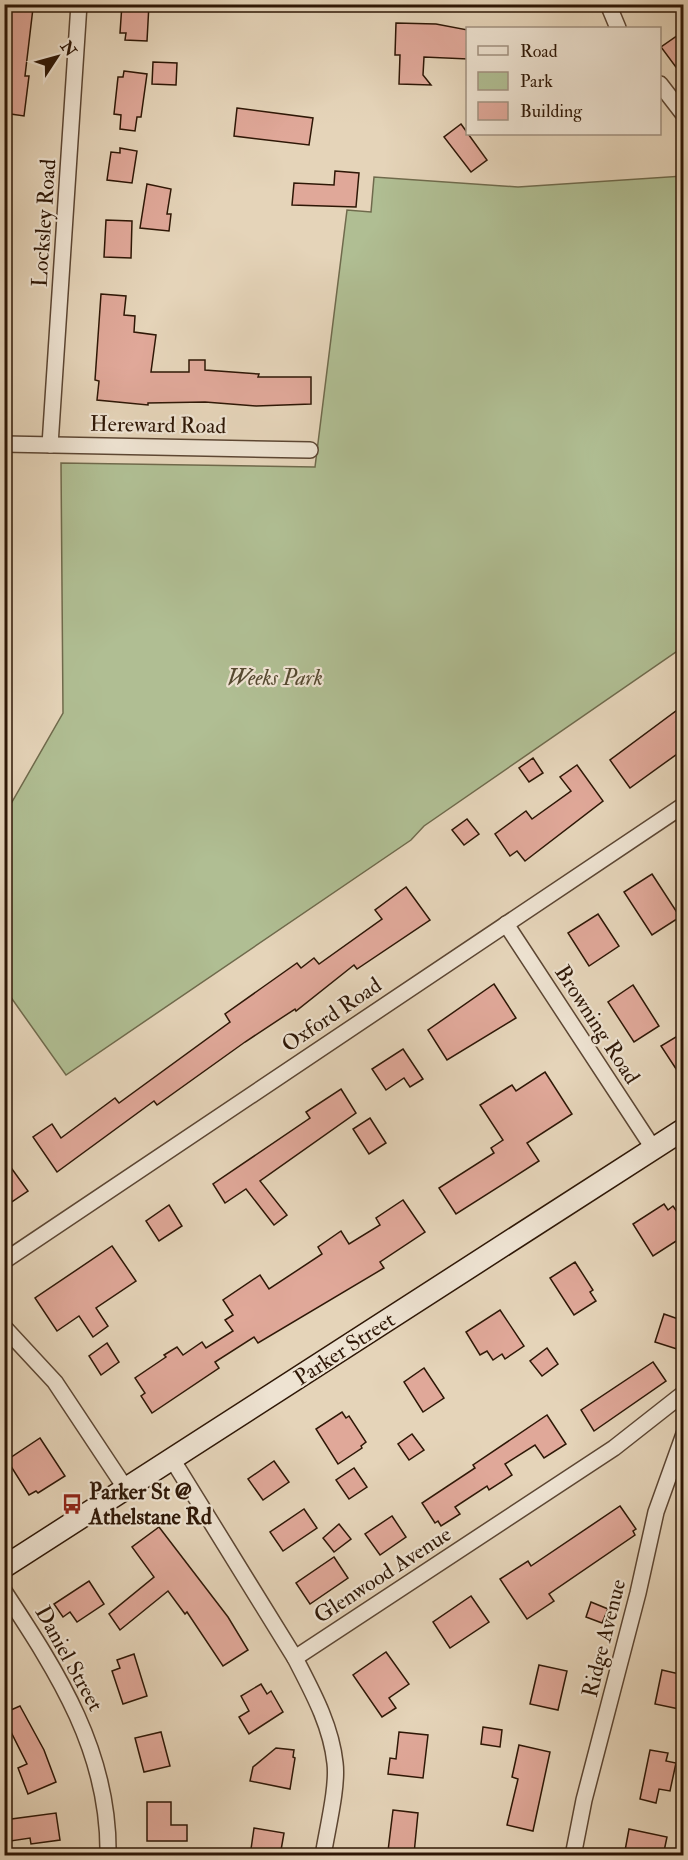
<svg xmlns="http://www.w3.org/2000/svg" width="688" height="1860" viewBox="0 0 688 1860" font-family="'IM FELL Double Pica',serif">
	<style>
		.green { fill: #b0be93; stroke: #6f6a4c; stroke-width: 1.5 }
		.building { fill: #e0a899; stroke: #2e1706; stroke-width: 1.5 }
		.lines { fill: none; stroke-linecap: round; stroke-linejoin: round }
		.street-casing { stroke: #5c4633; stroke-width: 18 }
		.secondary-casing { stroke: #2e1706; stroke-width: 24 }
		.street { stroke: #eee3d2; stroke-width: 15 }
		.secondary { stroke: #eee3d2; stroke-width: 21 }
		.labels { text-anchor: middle; stroke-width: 4.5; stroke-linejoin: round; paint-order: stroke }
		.street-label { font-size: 22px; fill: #2e1706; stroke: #eee3d2 }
		.park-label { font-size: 22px; font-style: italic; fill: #554930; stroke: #eee3d2 }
		.poi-label { font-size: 22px; font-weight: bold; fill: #2e1706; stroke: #eee3d2; text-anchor: start }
	</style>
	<rect width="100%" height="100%" fill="#e5d4b9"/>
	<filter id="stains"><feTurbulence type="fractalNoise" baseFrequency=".00333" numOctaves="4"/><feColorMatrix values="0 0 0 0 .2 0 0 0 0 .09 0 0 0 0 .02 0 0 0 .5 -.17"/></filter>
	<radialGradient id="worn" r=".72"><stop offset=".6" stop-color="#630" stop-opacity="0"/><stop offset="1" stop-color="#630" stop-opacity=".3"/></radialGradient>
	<!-- green -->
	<path class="green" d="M683,176V647L424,826L411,840L66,1075L5,989L4,816L63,713L61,463L315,467L347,210L371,212L374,177L518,187Z"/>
	<!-- building -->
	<g class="building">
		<path d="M27,4V8H33L25,76H29L24,116L4,113V78L9,44H4V6Z"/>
		<path d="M122,4H149L147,41L125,40L126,33H120Z"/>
		<path d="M396,23L436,24L468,30V59L424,57L423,75L431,85L399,84L400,55H395Z"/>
		<path d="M684,31V78L661,47Z"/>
		<path d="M153,62L177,63L176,85L152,84Z"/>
		<path d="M124,71L147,74L141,117H137L135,131L120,129L121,115L114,114L118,77H123Z"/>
		<path d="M237,108L313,118L309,145L234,136Z"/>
		<path d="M461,124L487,160L471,172L444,137Z"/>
		<path d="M120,148L137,151L132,183L107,180L111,152L120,153Z"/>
		<path d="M335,171L359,173L356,207L292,205L294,183L334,185Z"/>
		<path d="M147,184L171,189L167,214H171L169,231L140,228Z"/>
		<path d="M106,220L132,221L131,258L104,257Z"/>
		<path d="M101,294L126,296L124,315L135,316L134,332L156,335L151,372H189V360H205V370L259,374L258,377H311V404L256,406L205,402L148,403V405L97,400L99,381L95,380Z"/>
		<path d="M684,705V749L630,788L610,760Z"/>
		<path d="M533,758L543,773L529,782L519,768Z"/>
		<path d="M577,765L603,801L525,861L517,851L510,856L495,834L526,811L532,819L571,791L560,777Z"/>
		<path d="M467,819L479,834L464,845L452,830Z"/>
		<path d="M652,874L680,917L652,935L624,892Z"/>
		<path d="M406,887L430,920L357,969L354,965L296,1011L295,1009L245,1042L157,1105L154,1101L57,1172L33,1137L52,1124L61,1138L115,1098L119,1103L230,1022L225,1014L263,987L297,963L301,968L314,958L319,964L382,919L375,910Z"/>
		<path d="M598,914L619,946L589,966L568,933Z"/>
		<path d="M494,984L516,1018L447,1060L428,1030Z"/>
		<path d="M633,985L659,1026L634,1042L608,1002Z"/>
		<path d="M684,1032V1081L661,1046Z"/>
		<path d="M403,1049L423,1079L410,1087L404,1078L386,1090L372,1069Z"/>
		<path d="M545,1072L572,1114L527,1143L539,1161L456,1214L439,1188L494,1153L491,1148L503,1140L480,1105L512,1085L516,1091Z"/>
		<path d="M341,1089L356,1113L260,1181L287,1215L274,1225L246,1189L225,1203L213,1184L310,1118L306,1112Z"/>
		<path d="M370,1118L386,1143L369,1154L353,1129Z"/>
		<path d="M4,1158L28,1191L4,1207Z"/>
		<path d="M403,1200L425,1232L380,1262L384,1268L258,1343L254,1337L215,1362L219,1368L152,1413L141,1396L145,1393L135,1378L166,1357L164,1355L177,1347L183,1355L202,1342L206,1348L233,1331L225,1320L233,1315L223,1300L260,1275L269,1289L322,1254L318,1247L341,1231L349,1244L380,1225L376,1218Z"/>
		<path d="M664,1204L668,1210L673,1206L684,1222V1236L653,1256L633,1224Z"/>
		<path d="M169,1205L182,1226L159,1241L146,1221Z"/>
		<path d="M112,1246L136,1281L96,1308L108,1326L93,1337L79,1316L57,1331L35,1298Z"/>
		<path d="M575,1262L593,1290L590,1292L596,1301L574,1315L550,1278Z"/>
		<path d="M500,1310L524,1346L505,1359L502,1354L493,1360L487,1351L480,1355L466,1332Z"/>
		<path d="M664,1314L684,1321L677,1349L655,1342Z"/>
		<path d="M107,1343L119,1362L101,1375L89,1356Z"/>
		<path d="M547,1348L558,1364L542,1376L530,1361Z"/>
		<path d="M653,1362L666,1381L594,1431L581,1410Z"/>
		<path d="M424,1368L444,1398L423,1412L404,1382Z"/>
		<path d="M342,1412L346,1418L349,1416L366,1442L361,1446L362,1448L338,1464L316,1429Z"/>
		<path d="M547,1415L566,1444L544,1458L535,1445L505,1464L512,1475L489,1490L487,1486L455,1507L460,1514L441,1526L438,1521L435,1523L422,1503L475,1468L473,1465Z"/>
		<path d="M412,1434L424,1450L409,1460L398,1444Z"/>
		<path d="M40,1438L65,1476L38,1493L36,1491L29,1495L7,1460Z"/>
		<path d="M274,1461L289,1482L263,1500L248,1479Z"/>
		<path d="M354,1468L367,1487L349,1499L336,1480Z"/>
		<path d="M620,1506L636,1529L633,1531L635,1535L549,1594L554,1601L527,1619L500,1579L528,1561L531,1566Z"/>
		<path d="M304,1509L317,1528L283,1551L270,1532Z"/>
		<path d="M392,1516L406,1537L380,1555L365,1534Z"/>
		<path d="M339,1524L351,1539L334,1552L323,1538Z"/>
		<path d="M159,1527L228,1617L248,1650L223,1666L187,1612L185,1614L168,1591L120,1630L109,1614L154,1577L132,1547Z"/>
		<path d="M334,1557L348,1578L310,1604L296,1583Z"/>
		<path d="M89,1581L104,1604L77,1622L70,1612L63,1617L54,1604Z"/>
		<path d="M471,1596L489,1622L450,1648L433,1622Z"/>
		<path d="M591,1602L608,1609L602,1623L586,1617Z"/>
		<path d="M386,1652L409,1684L389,1698L396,1708L382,1717L353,1675Z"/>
		<path d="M134,1654L147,1696L123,1704L112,1671L120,1668L117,1660Z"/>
		<path d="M539,1665L567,1671L558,1710L530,1704Z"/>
		<path d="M662,1670L684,1675V1710L655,1704Z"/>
		<path d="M261,1684L267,1694L271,1691L283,1712L249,1734L239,1717L249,1711L241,1696Z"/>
		<path d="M20,1706L44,1750L56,1782L28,1794L18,1768L27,1764L4,1718V1713Z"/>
		<path d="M483,1727L502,1730L500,1747L481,1744Z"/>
		<path d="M161,1732L170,1766L144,1772L135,1738Z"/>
		<path d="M399,1732L428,1735L423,1778L388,1774L390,1758L396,1759Z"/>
		<path d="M519,1745L550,1752L533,1831L507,1825L518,1779L512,1777Z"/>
		<path d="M276,1748L294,1750L293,1757L295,1758L290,1789L250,1781L253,1767Z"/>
		<path d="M650,1750L668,1753L666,1761L676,1763L670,1791L659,1789L656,1803L640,1799Z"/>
		<path d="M147,1802H171V1825H187V1841H147Z"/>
		<path d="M393,1810L418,1813L414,1854L388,1851Z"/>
		<path d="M56,1813L60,1840L31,1844L30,1838L4,1842V1820Z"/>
		<path d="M254,1828L284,1833L280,1856H250Z"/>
		<path d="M629,1829L667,1837L663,1856H624Z"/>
	</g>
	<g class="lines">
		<!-- street casing -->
		<g class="street-casing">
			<g id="street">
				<path d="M608,4L618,28"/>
				<path d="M660,84L684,115"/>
				<path d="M4,444L310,450"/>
				<path d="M50,445L79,4"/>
				<path d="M506,924L653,1148"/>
				<path d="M4,1261L684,805"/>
				<path d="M4,1327L55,1382L126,1489"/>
				<path d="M172,1459L295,1658L614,1448L684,1393"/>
				<path d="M4,1591C58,1673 110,1753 108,1856"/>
				<path d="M295,1658C312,1691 331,1725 335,1763C338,1787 327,1830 323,1856"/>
				<path d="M573,1856L584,1800L638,1593L656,1512L684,1434"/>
			</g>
		</g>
		<!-- secondary casing -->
		<g class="secondary-casing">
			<path id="secondary" d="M4,1567L684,1129"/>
		</g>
		<!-- street -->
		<use href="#street" class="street"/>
		<!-- secondary -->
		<use href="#secondary" class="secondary"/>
	</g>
	<!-- icons -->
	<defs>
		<g id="bus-bare" transform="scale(1.62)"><path d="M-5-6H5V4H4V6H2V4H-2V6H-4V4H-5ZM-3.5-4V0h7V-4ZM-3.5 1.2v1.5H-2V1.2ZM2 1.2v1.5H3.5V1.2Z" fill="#8f2418" stroke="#eee3d2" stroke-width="2.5" paint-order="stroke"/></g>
	</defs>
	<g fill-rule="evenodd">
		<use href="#bus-bare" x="72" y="1504"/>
	</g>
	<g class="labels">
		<!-- street labels -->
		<g class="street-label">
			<text transform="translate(43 223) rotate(-86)" y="8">Locksley Road</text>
			<text transform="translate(158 424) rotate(1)" y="8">Hereward Road</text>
			<text transform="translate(331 1014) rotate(-34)" y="8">Oxford Road</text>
			<text transform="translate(598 1024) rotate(57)" y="8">Browning Road</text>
			<text transform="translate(344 1348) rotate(-33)" y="8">Parker Street</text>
			<text transform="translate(382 1574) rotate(-33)" y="8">Glenwood Avenue</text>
			<text transform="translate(603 1638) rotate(-76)" y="8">Ridge Avenue</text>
			<text transform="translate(70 1658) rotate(61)" y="8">Daniel Street</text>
		</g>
		<!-- park labels -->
		<g class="park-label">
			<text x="275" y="685">Weeks Park</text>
		</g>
		<!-- poi labels -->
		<g class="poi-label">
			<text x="89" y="1499">Parker St @<tspan x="89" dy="25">Athelstane Rd</tspan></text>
		</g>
	</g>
	<!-- margin -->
	<rect width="688" height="1860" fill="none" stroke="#e5d4b9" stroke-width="24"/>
	<rect x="6" y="6" width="676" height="1848" fill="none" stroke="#2e1706" stroke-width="3"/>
	<rect x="12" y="12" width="664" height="1836" fill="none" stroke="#2e1706" stroke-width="1.5"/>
	<!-- legend -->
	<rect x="466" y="27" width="195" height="108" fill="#eee3d2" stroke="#a19180" stroke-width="1.5"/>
	<rect x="478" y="46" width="30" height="9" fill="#eee3d2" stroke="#a19180" stroke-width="1.5"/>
	<text x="520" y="57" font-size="18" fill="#2e1706">Road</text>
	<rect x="478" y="72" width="30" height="18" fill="#b0be93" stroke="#a19180" stroke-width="1.5"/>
	<text x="520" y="87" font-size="18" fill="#2e1706">Park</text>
	<rect x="478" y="102" width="30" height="18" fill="#e0a899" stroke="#a19180" stroke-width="1.5"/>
	<text x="520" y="117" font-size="18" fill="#2e1706">Building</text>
	<!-- north arrow -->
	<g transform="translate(57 57) rotate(54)" stroke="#eee3d2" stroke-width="4.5" paint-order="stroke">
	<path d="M0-4.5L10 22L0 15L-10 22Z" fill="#2e1706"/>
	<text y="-9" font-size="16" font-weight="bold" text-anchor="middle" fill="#2e1706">N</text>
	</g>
	<rect width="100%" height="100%" filter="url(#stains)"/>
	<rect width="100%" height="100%" fill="url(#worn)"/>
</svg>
